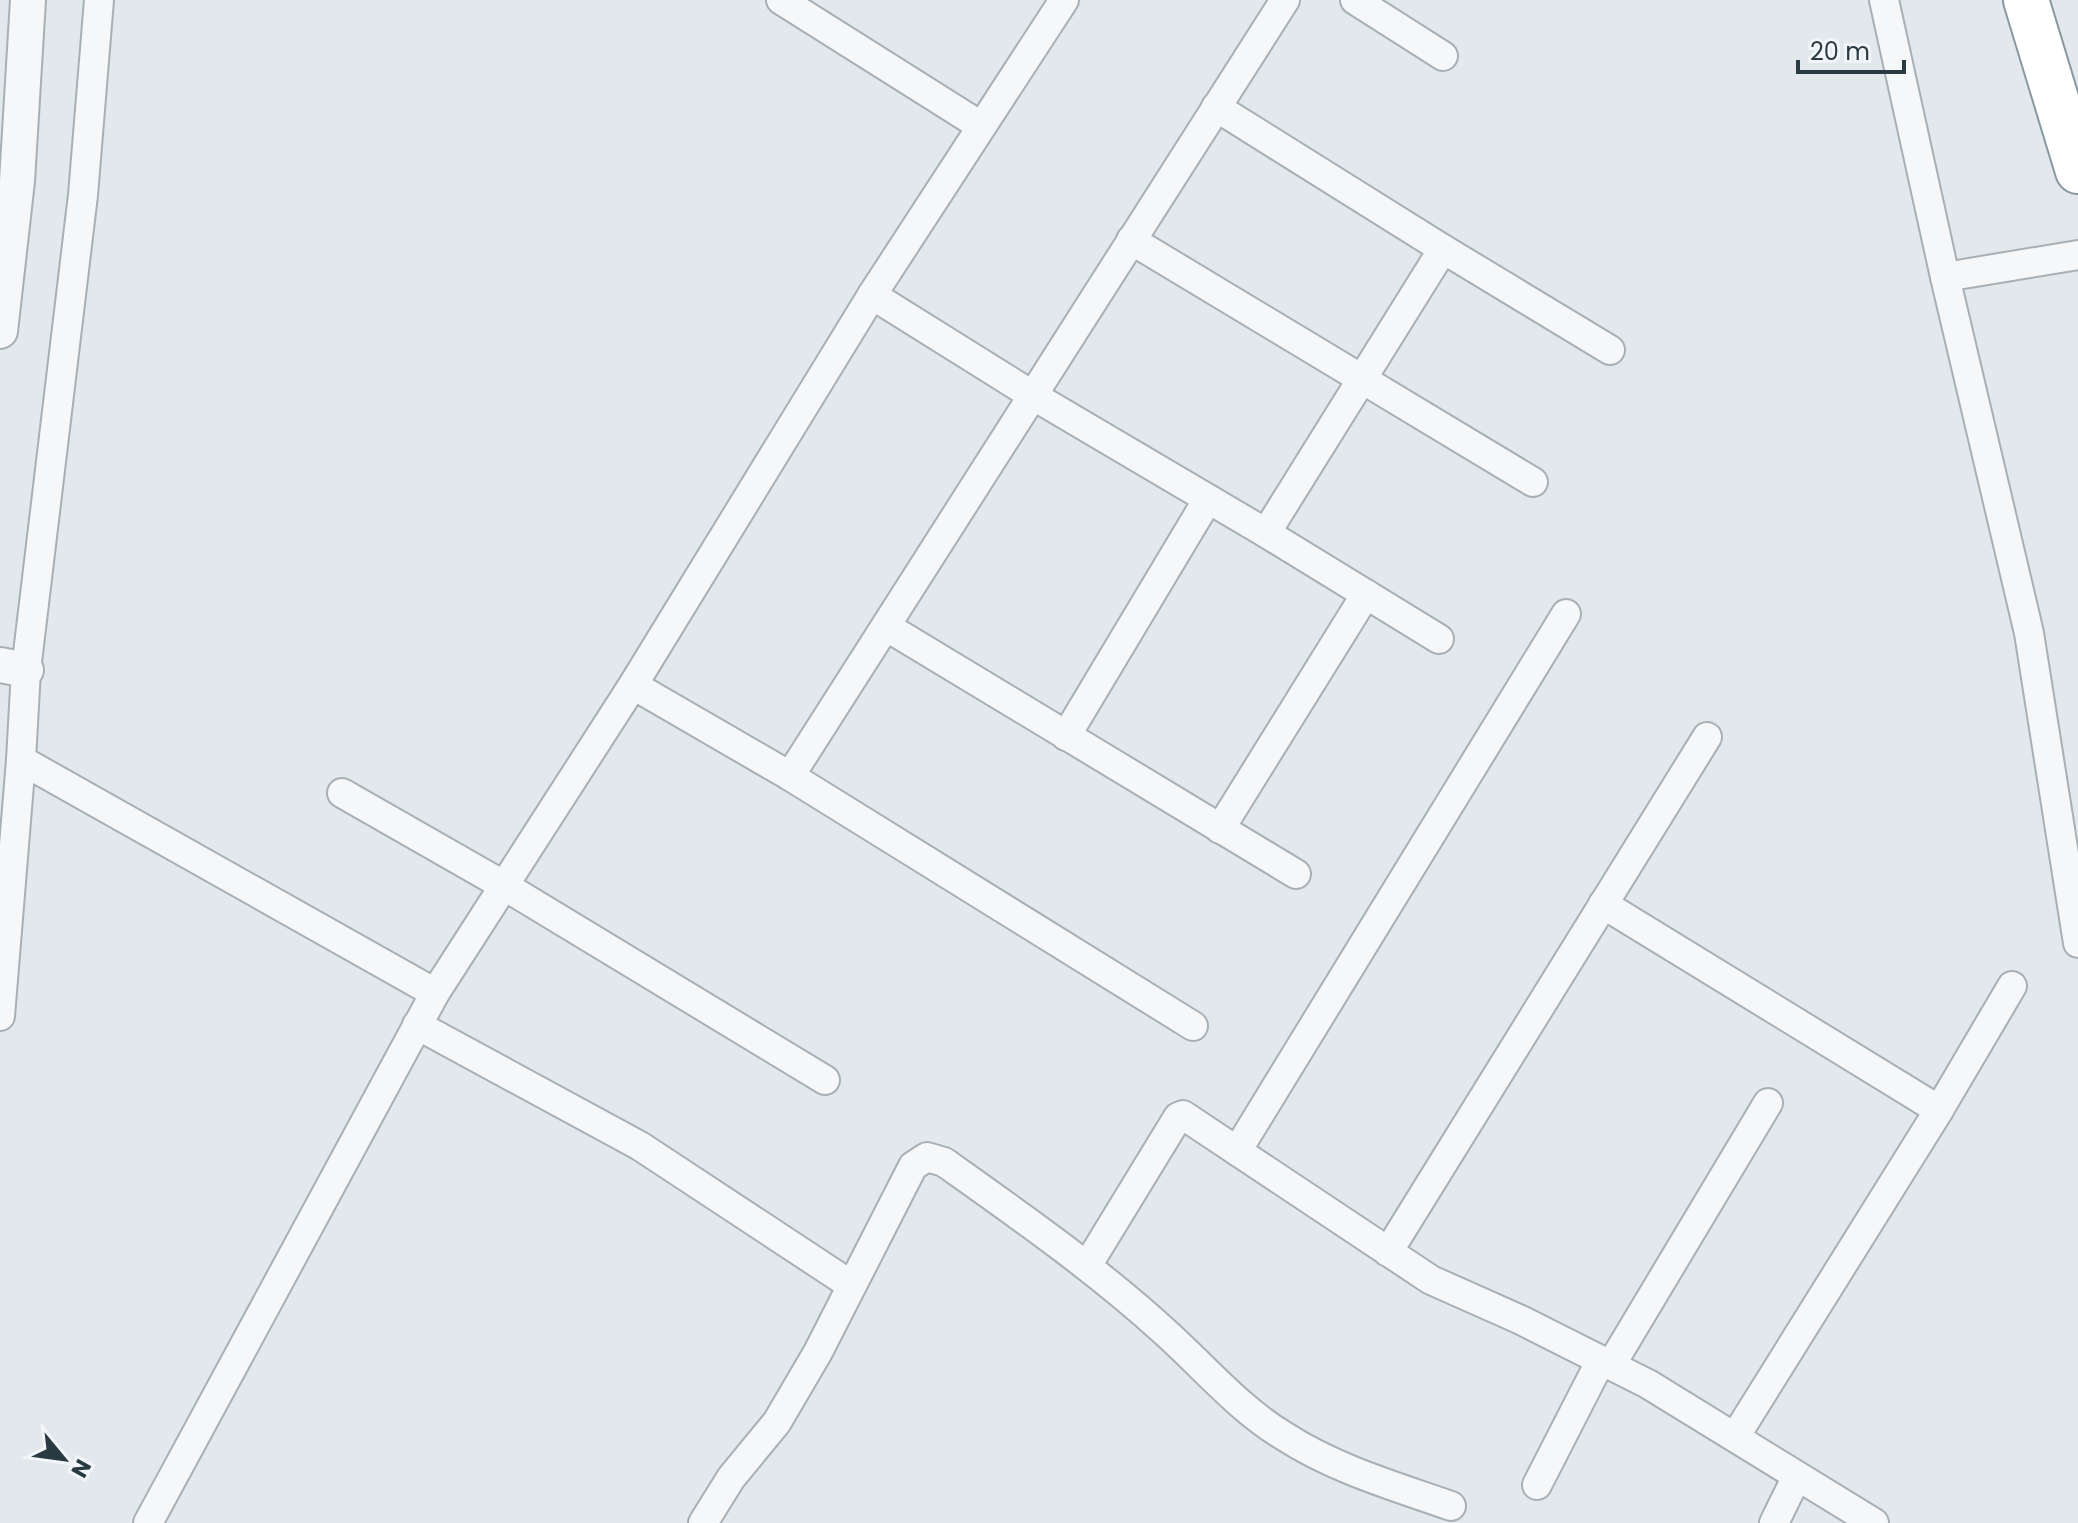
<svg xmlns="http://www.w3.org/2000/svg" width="2078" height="1523" viewBox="0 0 2078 1523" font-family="Poppins,sans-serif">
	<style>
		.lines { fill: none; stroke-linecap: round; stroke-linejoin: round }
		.minor-casing { stroke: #a7b0b5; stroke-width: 32 }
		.tertiary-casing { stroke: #a7b0b5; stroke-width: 38 }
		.motorway-casing { stroke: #8999a2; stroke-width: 48 }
		.minor { stroke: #f5f7f9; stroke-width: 28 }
		.tertiary { stroke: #f5f7f9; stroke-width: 34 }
		.motorway { stroke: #fff; stroke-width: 44 }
	</style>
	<rect width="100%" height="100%" fill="#e2e8eb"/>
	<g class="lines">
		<!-- minor casing -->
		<g class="minor-casing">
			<g id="minor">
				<path d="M781,0L981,126"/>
				<path d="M1355,0L1443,56"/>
				<path d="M1884,0L1945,277L2029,633L2078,943"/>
				<path d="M1216,107L1443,249L1610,350"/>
				<path d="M1131,240L1533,482"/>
				<path d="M1945,277L2078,255"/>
				<path d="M872,295L1032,395L1266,533L1443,249"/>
				<path d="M1266,533L1439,639"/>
				<path d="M887,627L1296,874"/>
				<path d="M633,685L790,776L1285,0"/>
				<path d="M1066,736L1208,499"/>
				<path d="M21,760L435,993"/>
				<path d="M790,776L1193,1026"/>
				<path d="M342,793L503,885L825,1080"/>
				<path d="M1220,829L1366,594"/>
				<path d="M1603,904L1939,1110"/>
				<path d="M0,1016L21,760L26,670L83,195L99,0"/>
				<path d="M417,1025L640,1146L851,1285"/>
				<path d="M1237,1151L1566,614"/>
				<path d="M1388,1252L1707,737"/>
				<path d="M1087,1266L1178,1117L1183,1115L1431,1280L1521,1320L1648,1384L1874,1523"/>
				<path d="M1611,1365L1768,1103"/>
				<path d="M1735,1437L1939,1110L2012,986"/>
				<path d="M1537,1485L1601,1360"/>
				<path d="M148,1523L435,993L633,685L872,295L1064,0"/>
				<path d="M703,1523L731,1478L777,1422L818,1352L913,1166L927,1157L944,1162C1020,1216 1096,1269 1165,1332C1204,1367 1239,1409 1284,1436C1335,1469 1394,1486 1451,1506"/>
				<path d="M1774,1523L1797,1476"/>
			</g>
		</g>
		<!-- tertiary casing -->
		<g class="tertiary-casing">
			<g id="tertiary">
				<path d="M0,331L17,181L28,0"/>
				<path d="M0,665L26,670"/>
			</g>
		</g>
		<!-- motorway casing -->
		<g class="motorway-casing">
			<path id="motorway" d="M2026,0L2078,171"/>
		</g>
		<!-- minor -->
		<use href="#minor" class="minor"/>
		<!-- tertiary -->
		<use href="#tertiary" class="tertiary"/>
		<!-- motorway -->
		<use href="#motorway" class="motorway"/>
	</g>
	<!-- north arrow -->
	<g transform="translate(64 1459) rotate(119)" stroke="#f2f6f8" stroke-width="6" paint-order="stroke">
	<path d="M0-6L14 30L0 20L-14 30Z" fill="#2a3a43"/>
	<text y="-12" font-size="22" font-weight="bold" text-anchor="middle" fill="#2a3a43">N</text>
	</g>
	<!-- scale -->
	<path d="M1798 60v12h106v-12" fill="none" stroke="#2a3a43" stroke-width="4"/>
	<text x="1810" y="60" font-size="24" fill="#2a3a43" stroke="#f2f6f8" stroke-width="6" paint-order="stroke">20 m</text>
</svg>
